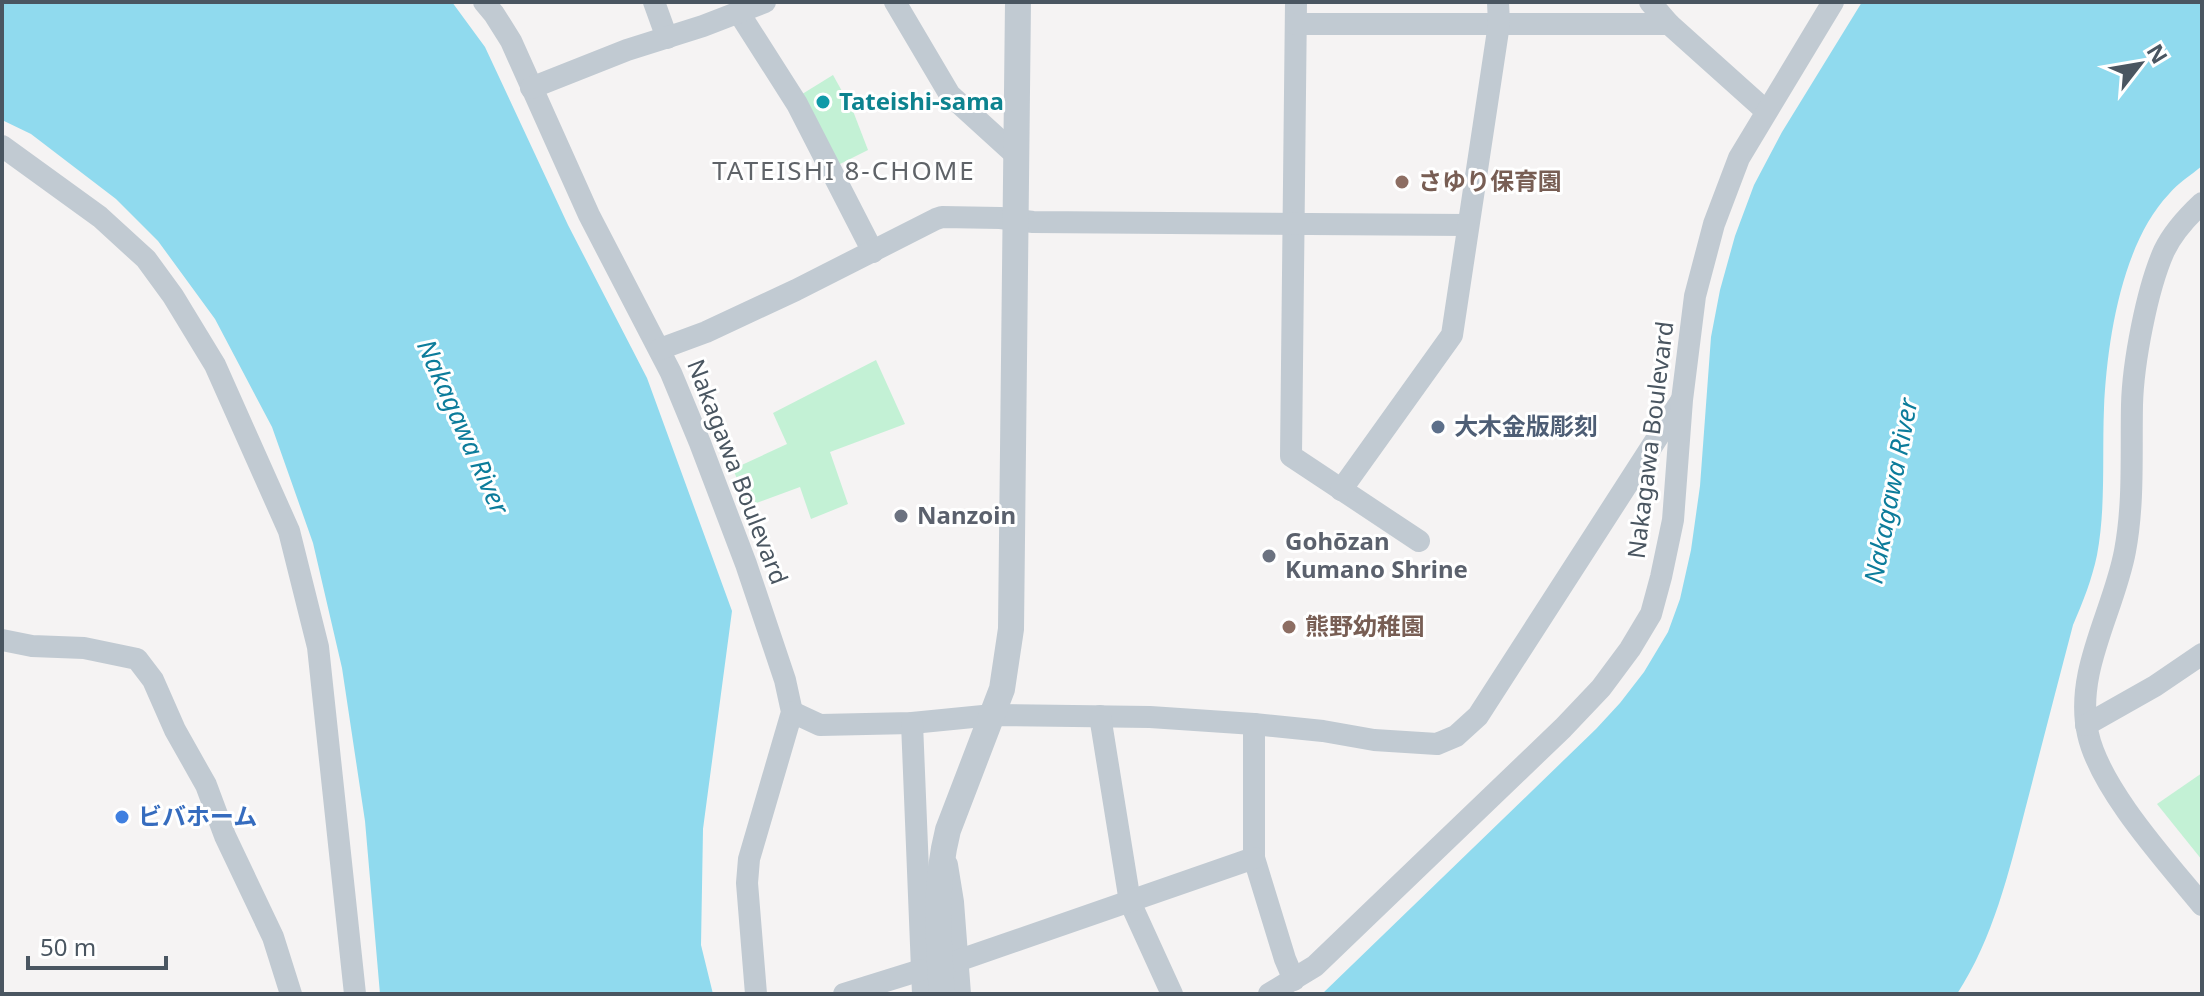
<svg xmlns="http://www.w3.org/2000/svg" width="2204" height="996" viewBox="0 0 2204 996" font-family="'Noto Sans','Noto Sans JP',sans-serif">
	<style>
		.green { fill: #c3f1d5 }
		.water { fill: #90daee }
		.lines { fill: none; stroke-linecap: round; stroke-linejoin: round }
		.minor { stroke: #c1cad2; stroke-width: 22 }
		.tertiary { stroke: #c1cad2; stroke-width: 26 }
		.culture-dot { fill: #0f9aa8; stroke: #fff; stroke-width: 3 }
		.education-dot { fill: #8d6e63; stroke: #fff; stroke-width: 3 }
		.service-dot { fill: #5c6f8a; stroke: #fff; stroke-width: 3 }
		.worship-dot { fill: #6b7280; stroke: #fff; stroke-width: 3 }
		.shop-dot { fill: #3f7fe0; stroke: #fff; stroke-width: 3 }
		.labels { text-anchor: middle; stroke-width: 6; stroke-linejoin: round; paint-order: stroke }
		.culture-label { font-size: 24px; font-weight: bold; fill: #0d838f; stroke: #fff; text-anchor: start }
		.education-label { font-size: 24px; font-weight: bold; fill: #785e54; stroke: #fff; text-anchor: start }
		.service-label { font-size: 24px; font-weight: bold; fill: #4e5e75; stroke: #fff; text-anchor: start }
		.street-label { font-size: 24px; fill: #4a5661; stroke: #fff }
		.worship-label { font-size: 24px; font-weight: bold; fill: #5b616d; stroke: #fff; text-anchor: start }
		.shop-label { font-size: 24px; font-weight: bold; fill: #366cbe; stroke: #fff; text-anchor: start }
		.neighbourhood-label { font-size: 26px; letter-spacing: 2px; fill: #5f6368; stroke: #fff }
		.water-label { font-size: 26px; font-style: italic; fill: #0c7c9b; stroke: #fff }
	</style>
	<rect width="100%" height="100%" fill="#f5f3f3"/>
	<!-- green -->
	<g class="green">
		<path d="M833,75L853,111L868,150L836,166L799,96Z"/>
		<path d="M876,360L905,424L830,452L848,504L811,519L800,487L748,506L733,469L787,444L773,413Z"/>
		<path d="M2202,773V860L2157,804Z"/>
	</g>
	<!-- water -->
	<g class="water">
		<path d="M2,2H452L485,47L568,225L647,378L732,611L703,829L701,945L713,994H380L365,821L342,668L313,543L272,427L215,319L158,241L116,199L31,134L2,120Z"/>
		<path d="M1862,2H2202V166C2191,175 2178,183 2169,194C2122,243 2107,341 2104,408C2102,456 2106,507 2097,555C2092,579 2083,602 2073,625C2057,686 2041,748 2025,810C2009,872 1993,939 1957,994H1322L1596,729L1620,703L1644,672L1668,632L1680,599L1691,550L1700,486L1711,337L1720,290L1735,236L1754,185L1782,132Z"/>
	</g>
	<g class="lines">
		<!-- minor -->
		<g class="minor">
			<path d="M484,2L494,14L511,41L589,215L671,373L700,443L746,564L785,680L792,712L749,859L747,883L756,994"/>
			<path d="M654,2L667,38"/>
			<path d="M895,2L950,95L1017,156"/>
			<path d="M1296,2L1291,456L1419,541"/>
			<path d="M1650,2L1669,24L1766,111"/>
			<path d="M739,13L797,104L873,252"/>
			<path d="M1296,24H1669"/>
			<path d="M531,88L627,50L703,26L765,2"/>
			<path d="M2,146L100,217L146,259L173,296L215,365L289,531L318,647L355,994"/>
			<path d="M2202,203C2187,217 2173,232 2164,251C2147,289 2133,363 2132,405C2131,454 2134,503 2125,551C2114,611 2074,672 2088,734C2100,789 2166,861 2202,905"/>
			<path d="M660,349L706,332L796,290L936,219L942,217L1000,218L1033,222L1468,225"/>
			<path d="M1341,490L1452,335L1499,24L1498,2"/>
			<path d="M2,640L32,646L84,648L137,659L153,680L175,730L206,785L225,836L273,937L291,994"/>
			<path d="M792,712L820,725L912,723L993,715L1150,717L1254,724L1323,731L1374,740L1437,744L1456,736L1478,716L1681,401"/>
			<path d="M1100,716L1130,902L1172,994"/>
			<path d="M912,723L923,994"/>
			<path d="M1254,724V858L1285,959L1294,980"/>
			<path d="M2086,725L2155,686L2202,654"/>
			<path d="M947,865L953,902L960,994"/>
			<path d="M957,961L1254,858"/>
			<path d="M844,994L921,970"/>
			<path d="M1269,994L1315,966L1563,728L1601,688L1630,649L1651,614L1661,577L1673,520L1682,400L1695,296L1714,224L1739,158L1833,2"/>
		</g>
		<!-- tertiary -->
		<path class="tertiary" d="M942,994C938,938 934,885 948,830L1002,689L1011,629L1018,2"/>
	</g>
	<!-- markers -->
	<circle class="culture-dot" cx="823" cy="102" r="8"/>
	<g class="education-dot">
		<circle cx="1402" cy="182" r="8"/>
		<circle cx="1289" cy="627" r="8"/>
	</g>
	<circle class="service-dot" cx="1438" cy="427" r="8"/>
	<g class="worship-dot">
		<circle cx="901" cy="516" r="8"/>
		<circle cx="1269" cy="556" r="8"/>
	</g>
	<circle class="shop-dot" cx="122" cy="817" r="8"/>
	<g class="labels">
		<!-- culture labels -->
		<g class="culture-label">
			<text x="839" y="110">Tateishi-sama</text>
		</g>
		<!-- education labels -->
		<g class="education-label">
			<text x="1418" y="190">さゆり保育園</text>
			<text x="1305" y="635">熊野幼稚園</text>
		</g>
		<!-- service labels -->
		<g class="service-label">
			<text x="1454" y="435">大木金版彫刻</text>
		</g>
		<!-- street labels -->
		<g class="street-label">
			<text transform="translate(1651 440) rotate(-83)" y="8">Nakagawa Boulevard</text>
			<text transform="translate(737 472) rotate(69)" y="8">Nakagawa Boulevard</text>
		</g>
		<!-- worship labels -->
		<g class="worship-label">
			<text x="917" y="524">Nanzoin</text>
			<text x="1285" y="550">Gohōzan<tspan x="1285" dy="28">Kumano Shrine</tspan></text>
		</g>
		<!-- shop labels -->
		<g class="shop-label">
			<text x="138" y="825">ビバホーム</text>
		</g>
		<!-- neighbourhood labels -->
		<g class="neighbourhood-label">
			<text x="844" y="180">TATEISHI 8-CHOME</text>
		</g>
		<!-- water labels -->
		<g class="water-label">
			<text transform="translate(463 427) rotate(66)" y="9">Nakagawa River</text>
			<text transform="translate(1891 491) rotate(-79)" y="9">Nakagawa River</text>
		</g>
	</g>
	<!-- border -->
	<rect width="2204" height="996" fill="none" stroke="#4a5661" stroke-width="8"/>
	<!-- north arrow -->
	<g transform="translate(2140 64) rotate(59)" stroke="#ffffff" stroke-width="6" paint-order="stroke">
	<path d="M0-6L14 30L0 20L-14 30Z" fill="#4a5661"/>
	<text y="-12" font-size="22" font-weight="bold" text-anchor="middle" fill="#4a5661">N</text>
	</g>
	<!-- scale -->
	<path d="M28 956v12h138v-12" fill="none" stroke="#4a5661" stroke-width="4"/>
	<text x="40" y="956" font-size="24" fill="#4a5661" stroke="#ffffff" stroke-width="6" paint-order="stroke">50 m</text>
</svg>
